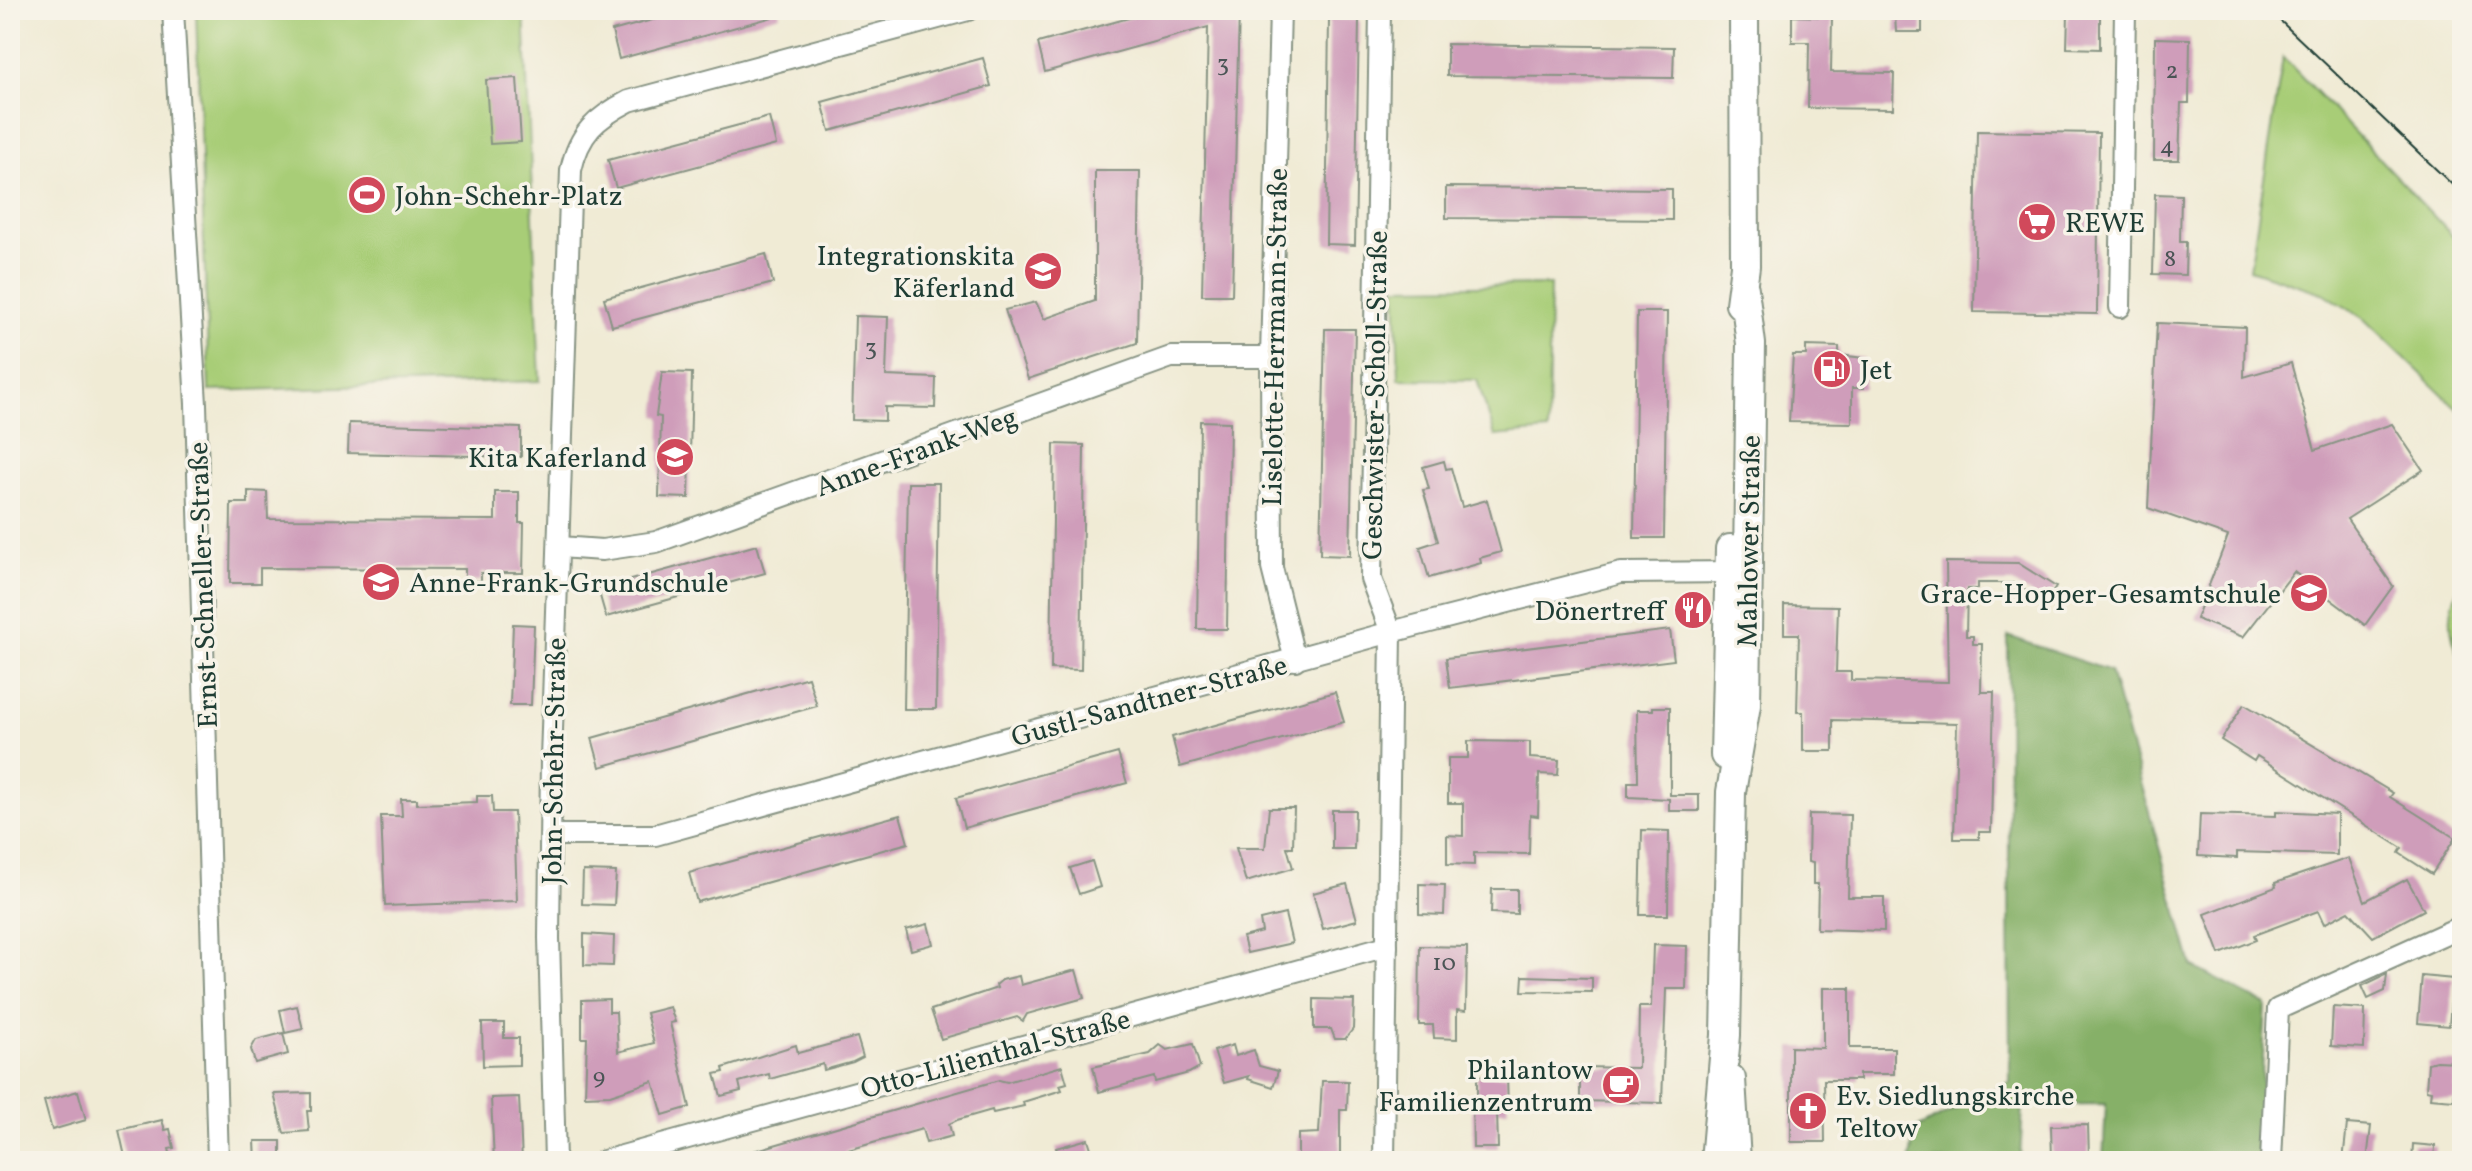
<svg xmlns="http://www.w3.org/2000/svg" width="2472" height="1171" viewBox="0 0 2472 1171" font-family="Vollkorn,serif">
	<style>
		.green { fill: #a8cd77; stroke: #648556; stroke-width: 2 }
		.forest { fill: #86b068; stroke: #52764e; stroke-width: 2 }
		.building { fill: #cf9dba }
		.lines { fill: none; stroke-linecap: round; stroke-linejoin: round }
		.street-casing { stroke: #889484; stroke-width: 24 }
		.secondary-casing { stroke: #889484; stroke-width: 32 }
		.street { stroke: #fff; stroke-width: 20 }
		.secondary { stroke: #fff; stroke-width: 28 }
		.tram { stroke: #1f3d34; stroke-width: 2 }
		.labels { text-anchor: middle; stroke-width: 7; stroke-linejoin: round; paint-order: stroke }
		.number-label { font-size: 24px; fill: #4b5556 }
		.poi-label { font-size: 28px; fill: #1f3d34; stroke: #f7f3e8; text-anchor: start }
		.street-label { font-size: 28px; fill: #1f3d34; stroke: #f7f3e8 }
	</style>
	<rect width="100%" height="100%" fill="#f7f3e8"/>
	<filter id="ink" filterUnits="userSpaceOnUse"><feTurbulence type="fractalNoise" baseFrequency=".0125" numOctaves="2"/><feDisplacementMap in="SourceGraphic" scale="16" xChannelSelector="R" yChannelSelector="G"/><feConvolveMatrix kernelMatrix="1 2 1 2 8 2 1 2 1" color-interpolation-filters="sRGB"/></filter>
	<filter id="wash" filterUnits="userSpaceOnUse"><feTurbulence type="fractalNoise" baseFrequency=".006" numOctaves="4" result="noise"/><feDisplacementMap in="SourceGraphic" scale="32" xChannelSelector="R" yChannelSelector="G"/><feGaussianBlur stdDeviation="1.8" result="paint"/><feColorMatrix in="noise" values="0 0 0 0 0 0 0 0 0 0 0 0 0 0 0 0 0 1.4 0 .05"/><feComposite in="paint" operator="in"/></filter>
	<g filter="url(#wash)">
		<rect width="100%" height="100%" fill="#f0ebd5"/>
		<!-- green -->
		<g class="green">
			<path d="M196,10H524L540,381L209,391Z"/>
			<path d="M2283,57L2462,246V413L2364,319L2325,294L2250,269Z"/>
			<path d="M1550,285L1548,431L1495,436L1477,380L1399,379L1396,287Z"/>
			<path d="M2462,579V660C2446,633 2448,607 2462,579Z"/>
		</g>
		<!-- forest -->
		<path class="forest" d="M2008,636L2110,671L2192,966L2266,1005L2257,1161H2103L2106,1104L2023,1105L2020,1161H1910L1914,1130L2010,1082Z"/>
		<g id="blocks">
			<!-- building -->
			<g class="building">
				<path d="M689,10H779L780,15L619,59L612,31Z"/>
				<path d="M1158,10H1239L1232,295H1202L1208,27L1045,72L1038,43Z"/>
				<path d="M2068,14L2100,15V49L2067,48Z"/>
				<path d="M1895,15H1922V32H1896Z"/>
				<path d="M1792,16L1832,17L1831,72L1894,73L1893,109L1808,108L1809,42H1792Z"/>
				<path d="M1329,19L1359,20L1355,245L1326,244Z"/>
				<path d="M2155,38L2190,39L2189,103H2181L2179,160H2154Z"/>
				<path d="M1447,44L1674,47L1673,78L1447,76Z"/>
				<path d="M983,58L991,86L830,131L822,102Z"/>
				<path d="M517,78L521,142L490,144L486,80Z"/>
				<path d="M769,117L776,145L616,188L608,160Z"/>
				<path d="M1977,131L2099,133L2097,314L1974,312Z"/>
				<path d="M1095,171H1140L1137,343L1028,379L1005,310L1036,302L1044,319L1095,301Z"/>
				<path d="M1446,187L1672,189V220L1446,218Z"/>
				<path d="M2155,194L2181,195L2180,242H2186L2185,275L2153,274Z"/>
				<path d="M766,254L773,283L612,326L604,298Z"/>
				<path d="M1637,312H1667L1664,538H1634Z"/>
				<path d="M855,316L888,317L886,376L936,378L935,408L885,407V421L852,420Z"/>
				<path d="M2157,323L2245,327L2244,377L2291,363L2315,450L2392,424L2423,470L2347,519L2393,586L2365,625L2294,572L2243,637L2196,619L2228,536L2148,508Z"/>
				<path d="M1325,329H1355L1350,556L1320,555Z"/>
				<path d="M1806,346L1839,347V355L1864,358V388H1852V423L1789,422L1793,355H1806Z"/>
				<path d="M662,372L692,373L689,498L659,497L661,417L656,416Z"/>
				<path d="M1200,421L1230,422L1227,629H1197Z"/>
				<path d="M349,423L521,428V457L348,453Z"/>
				<path d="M1054,444L1084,445L1081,670L1051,669Z"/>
				<path d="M1444,461L1446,469L1451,468L1462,507L1487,500L1501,552L1480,558L1481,563L1429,578L1420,547L1438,541L1423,490L1429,489L1423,467Z"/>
				<path d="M908,483H939L936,709H904Z"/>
				<path d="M248,491L267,492L268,519L495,520V492H519V523H524L523,573H481V581H465V569L260,568V583H230L231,503H248Z"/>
				<path d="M757,545L765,573L606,617L598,589Z"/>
				<path d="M1946,562L2018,563L2056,587L2046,603L2013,583H1978V589H1967L1966,636H1973V644H1982L1981,692H1994L1991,832H1979V839H1954L1957,723L1833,720V751H1803V712H1797L1799,634H1784V605L1838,606L1836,672H1851V680L1948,682Z"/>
				<path d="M513,624L534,625L531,705H510Z"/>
				<path d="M1670,630L1674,660L1450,688L1446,658Z"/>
				<path d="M808,677L817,706L600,767L592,738Z"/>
				<path d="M1335,692L1344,722L1180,767L1172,737Z"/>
				<path d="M2244,704L2393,793L2390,797L2455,838L2432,874L2399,853L2402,848L2257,756L2254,761L2221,740Z"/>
				<path d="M1653,707H1670V795H1699V811H1669V799L1628,797V782H1638L1637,710H1653Z"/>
				<path d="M1468,741L1530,742V758L1559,760L1558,775L1539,774L1538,816L1530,815L1529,854L1474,853V865L1447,864V835L1463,836V803H1448V758H1468Z"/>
				<path d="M1118,753L1127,783L964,828L956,798Z"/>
				<path d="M477,796H492L493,812H514L517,901L385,906L381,816H402L401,799H417V804L477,802Z"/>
				<path d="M1269,808H1294L1293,847H1287L1293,868L1246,882L1236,848H1265Z"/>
				<path d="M1332,810H1355L1354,849H1332Z"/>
				<path d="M2276,811L2337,814V855L2237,852V858L2198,856L2200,814L2276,816Z"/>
				<path d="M1809,814L1850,815L1848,897H1884V931L1817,929L1818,884H1813V863L1808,862Z"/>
				<path d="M900,815L908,843L697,902L689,873Z"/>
				<path d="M1642,830L1669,831L1668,915H1640Z"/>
				<path d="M2349,858L2365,901L2407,879L2424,910L2373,937L2349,911L2324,924L2318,911L2254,935L2256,940L2220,954L2205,914L2276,887L2275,883Z"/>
				<path d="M1092,861L1100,887L1079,894L1070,868Z"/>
				<path d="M583,871L616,872L614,905L582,904Z"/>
				<path d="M1347,884L1357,920L1323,929L1313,893Z"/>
				<path d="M1419,884L1445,885L1444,915L1419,914Z"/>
				<path d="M1492,889H1517V914L1491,913Z"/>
				<path d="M1285,914L1292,943L1247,953L1243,937L1262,932L1260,920Z"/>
				<path d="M928,924L933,944L911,950L906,930Z"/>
				<path d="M584,934L614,936L613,966L584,965Z"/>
				<path d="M1653,945L1687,946L1686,989H1666L1662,1103L1580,1101V1067L1638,1068L1639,1007H1651Z"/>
				<path d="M1420,946L1467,947L1466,1011L1457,1010V1039L1434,1038L1433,1025H1419Z"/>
				<path d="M1076,970L1084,998L1027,1014L1023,1021L1017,1017L941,1039L931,1010L997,988L996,985L1002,980L1019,976L1021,985Z"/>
				<path d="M2387,974L2385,991L2368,999L2362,986Z"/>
				<path d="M1523,976L1592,978V992L1522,991Z"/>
				<path d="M2422,976L2453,979L2449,1026L2418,1023Z"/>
				<path d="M1823,988H1850V1048H1894V1074H1859V1080H1824L1825,1142H1791V1047L1823,1048Z"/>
				<path d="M609,999V1012H616L618,1052L654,1043L646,1013L670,1007L675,1022L670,1023L690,1107L663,1115L653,1081L610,1095L585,1096L587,1038H582V1000Z"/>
				<path d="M1314,999L1354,1000L1353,1029L1345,1039H1335L1331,1029H1314Z"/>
				<path d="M297,1006L303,1029L285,1033L280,1010Z"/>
				<path d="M2333,1007L2365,1009L2364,1048L2331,1046Z"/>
				<path d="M482,1023H504V1038H519V1065L483,1066Z"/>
				<path d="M283,1033L288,1054L255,1063L251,1049L256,1040Z"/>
				<path d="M857,1037L863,1057L853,1062L824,1070L823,1064L770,1079L769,1074L739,1082L741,1091L721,1096L715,1074L724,1072L723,1068L796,1045L798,1053Z"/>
				<path d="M1193,1044L1200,1067L1189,1073L1155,1082L1154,1077L1099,1092L1093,1067L1150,1054L1160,1045L1167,1050Z"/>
				<path d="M1233,1045L1236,1056L1254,1050L1259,1066L1278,1071L1273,1087L1248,1079L1249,1076L1224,1083L1214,1051Z"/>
				<path d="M2436,1061L2457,1062L2454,1100L2430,1098L2431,1091L2426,1090L2428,1063Z"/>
				<path d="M1062,1066L1067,1083L1060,1085L1062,1090L1023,1102L1024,1106L993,1113L992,1110L957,1120L949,1124L952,1136L926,1143L922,1129L845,1151L847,1156L831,1161H736V1156L999,1080L1007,1082Z"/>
				<path d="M1507,1075L1508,1110H1497L1498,1148H1473L1472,1099H1477V1076Z"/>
				<path d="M1322,1081H1348L1347,1110H1340V1161H1298V1134L1319,1133Z"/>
				<path d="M78,1091L86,1120L52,1130L44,1101Z"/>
				<path d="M311,1093V1111H307L309,1131L284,1133L274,1094Z"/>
				<path d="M519,1097L522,1161H494L491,1098Z"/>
				<path d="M162,1120L165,1130L170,1129L174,1148L169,1149L172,1161H126L119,1130Z"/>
				<path d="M2347,1124L2371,1126L2367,1161H2343Z"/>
				<path d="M2088,1125L2089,1157L2052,1158L2051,1126Z"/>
				<path d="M1088,1139L1095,1161H1060L1056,1148Z"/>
				<path d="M255,1141H281V1161H256Z"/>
				<path d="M2413,1144L2435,1146L2434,1161H2412Z"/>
			</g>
		</g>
	</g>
	<g filter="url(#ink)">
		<use href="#blocks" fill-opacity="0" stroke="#889484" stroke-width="2"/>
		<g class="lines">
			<!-- street casing -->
			<g class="street-casing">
				<g id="street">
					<path d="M173,10L196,404L218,1161"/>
					<path d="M1280,10L1271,357L1272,568L1295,660"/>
					<path d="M1380,10L1371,579L1391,632L1384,1161"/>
					<path d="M2120,307L2125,10"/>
					<path d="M560,547L602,550L656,542L1171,357H1271"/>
					<path d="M552,835H655L1391,632L1621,573L1740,572"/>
					<path d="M555,1161L549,938L551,759L571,170C579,133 596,118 629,101L968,10"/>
					<path d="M604,1161L1387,946"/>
					<path d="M2271,1161L2278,1009L2462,926"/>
				</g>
			</g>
			<!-- secondary casing -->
			<g class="secondary-casing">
				<g id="secondary">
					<path d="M1740,304L1745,266L1744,10"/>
					<path d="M1725,755L1730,549"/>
					<path d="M1731,1079L1736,1161"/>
					<path d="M1715,1161L1726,1035L1731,792L1746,705L1751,344L1744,289"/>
				</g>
			</g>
			<!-- street -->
			<use href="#street" class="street"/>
			<!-- secondary -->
			<use href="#secondary" class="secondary"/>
			<!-- tram -->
			<path class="tram" d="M2269,10L2462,194"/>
		</g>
	</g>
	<!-- icons -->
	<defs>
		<g id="stadium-disc" transform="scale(2)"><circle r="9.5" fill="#d1495b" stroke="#f7f3e8"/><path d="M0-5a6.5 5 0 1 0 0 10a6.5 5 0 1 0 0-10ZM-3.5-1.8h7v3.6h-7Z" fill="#fff"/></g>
		<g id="supermarket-disc" transform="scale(2)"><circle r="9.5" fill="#d1495b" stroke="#f7f3e8"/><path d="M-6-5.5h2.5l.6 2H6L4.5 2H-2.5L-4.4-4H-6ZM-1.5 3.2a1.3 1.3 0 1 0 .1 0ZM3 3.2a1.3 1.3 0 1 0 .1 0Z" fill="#fff"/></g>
		<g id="school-disc" transform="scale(2)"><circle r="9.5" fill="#d1495b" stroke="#f7f3e8"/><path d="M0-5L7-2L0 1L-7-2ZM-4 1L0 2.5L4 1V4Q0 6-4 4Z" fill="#fff"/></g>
		<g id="fuel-disc" transform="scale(2)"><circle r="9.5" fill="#d1495b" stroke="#f7f3e8"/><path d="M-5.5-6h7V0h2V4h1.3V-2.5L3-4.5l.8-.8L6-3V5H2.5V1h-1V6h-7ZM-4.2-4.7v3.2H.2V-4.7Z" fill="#fff"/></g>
		<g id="restaurant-disc" transform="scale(2)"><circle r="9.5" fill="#d1495b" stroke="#f7f3e8"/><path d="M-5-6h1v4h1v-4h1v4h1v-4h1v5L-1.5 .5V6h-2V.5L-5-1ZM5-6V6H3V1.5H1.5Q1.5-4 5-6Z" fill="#fff"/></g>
		<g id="cafe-disc" transform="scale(2)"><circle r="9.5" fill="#d1495b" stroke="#f7f3e8"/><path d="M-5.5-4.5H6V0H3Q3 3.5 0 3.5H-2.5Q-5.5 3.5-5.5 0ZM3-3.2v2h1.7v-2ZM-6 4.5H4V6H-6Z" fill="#fff"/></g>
		<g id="church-disc" transform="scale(2)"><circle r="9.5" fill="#d1495b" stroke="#f7f3e8"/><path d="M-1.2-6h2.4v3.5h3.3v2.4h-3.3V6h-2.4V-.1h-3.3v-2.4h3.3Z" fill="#fff"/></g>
	</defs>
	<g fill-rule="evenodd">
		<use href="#stadium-disc" x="367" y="195"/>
		<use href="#supermarket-disc" x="2037" y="222"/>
		<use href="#school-disc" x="1043" y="271"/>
		<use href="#fuel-disc" x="1832" y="369"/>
		<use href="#school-disc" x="675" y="457"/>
		<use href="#school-disc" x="381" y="582"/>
		<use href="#school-disc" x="2309" y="593"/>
		<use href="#restaurant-disc" x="1693" y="610"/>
		<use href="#cafe-disc" x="1621" y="1085"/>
		<use href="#church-disc" x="1808" y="1111"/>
	</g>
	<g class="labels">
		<!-- number labels -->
		<g class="number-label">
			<text x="1223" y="71">3</text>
			<text x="2172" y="78">2</text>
			<text x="2167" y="153">4</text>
			<text x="2170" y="266">8</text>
			<text x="871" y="355">3</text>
			<text x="1444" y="970">10</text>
			<text x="599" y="1084">9</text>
		</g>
		<!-- poi labels -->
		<g class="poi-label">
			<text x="395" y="205">John-Schehr-Platz</text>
			<text x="2065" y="232">REWE</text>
			<text x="1015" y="265" text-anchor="end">Integrationskita<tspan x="1015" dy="32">Käferland</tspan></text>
			<text x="1860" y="379">Jet</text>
			<text x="647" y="467" text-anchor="end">Kita Kaferland</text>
			<text x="409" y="592">Anne-Frank-Grundschule</text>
			<text x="2281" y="603" text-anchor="end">Grace-Hopper-Gesamtschule</text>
			<text x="1665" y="620" text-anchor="end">Dönertreff</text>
			<text x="1593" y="1079" text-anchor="end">Philantow<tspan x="1593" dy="32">Familienzentrum</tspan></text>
			<text x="1836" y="1105">Ev. Siedlungskirche<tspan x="1836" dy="32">Teltow</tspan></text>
		</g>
		<!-- street labels -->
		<g class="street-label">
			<text transform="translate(1274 337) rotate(-89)" y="10">Liselotte-Herrmann-Straße</text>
			<text transform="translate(1374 395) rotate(-89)" y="10">Geschwister-Scholl-Straße</text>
			<text transform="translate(916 451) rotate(-20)" y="10">Anne-Frank-Weg</text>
			<text transform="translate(1748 541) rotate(-89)" y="10">Mahlower Straße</text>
			<text transform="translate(202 585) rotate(-92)" y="10">Ernst-Schneller-Straße</text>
			<text transform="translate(1149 700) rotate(-15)" y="10">Gustl-Sandtner-Straße</text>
			<text transform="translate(553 761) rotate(-89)" y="10">John-Schehr-Straße</text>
			<text transform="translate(995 1053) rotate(-15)" y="10">Otto-Lilienthal-Straße</text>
		</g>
	</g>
	<!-- margin -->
	<rect width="2472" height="1171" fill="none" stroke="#f7f3e8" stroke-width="40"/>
</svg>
